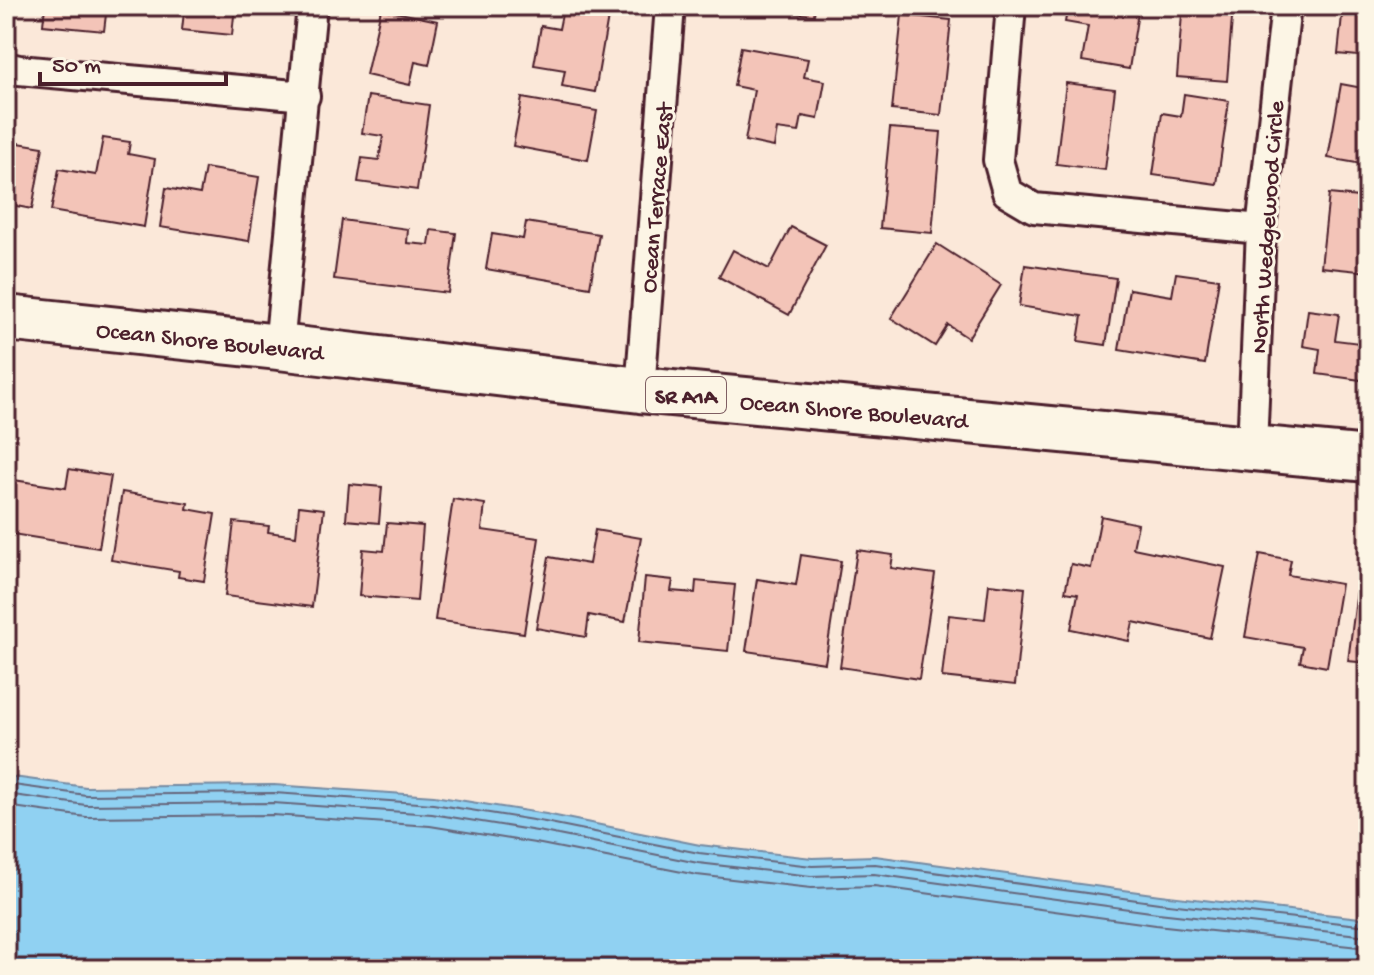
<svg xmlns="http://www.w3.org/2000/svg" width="1374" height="975" viewBox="0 0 1374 975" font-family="'Gochi Hand',sans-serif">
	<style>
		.water { fill: #90d1f2; stroke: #748aa2; stroke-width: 2 }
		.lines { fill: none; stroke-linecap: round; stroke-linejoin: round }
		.shore { stroke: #66667b; stroke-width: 2 }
		.building { fill: #f3c4b8; stroke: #4a1f2b; stroke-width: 2 }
		.minor-casing { stroke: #4a1f2b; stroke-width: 34 }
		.primary-casing { stroke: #4a1f2b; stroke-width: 50 }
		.minor { stroke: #fcf5e5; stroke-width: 28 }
		.primary { stroke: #fcf5e5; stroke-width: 44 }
		.labels { text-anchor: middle; stroke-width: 6; stroke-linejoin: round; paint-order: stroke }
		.shield { fill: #fcf5e5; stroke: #7f5f63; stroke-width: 2 }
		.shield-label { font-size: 22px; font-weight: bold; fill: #4a1f2b }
		.street-label { font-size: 24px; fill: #4a1f2b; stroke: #fcf5e5 }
	</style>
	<rect width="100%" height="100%" fill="#fbe8d9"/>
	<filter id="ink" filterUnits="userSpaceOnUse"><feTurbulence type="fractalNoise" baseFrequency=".0125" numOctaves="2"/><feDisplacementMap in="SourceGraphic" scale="16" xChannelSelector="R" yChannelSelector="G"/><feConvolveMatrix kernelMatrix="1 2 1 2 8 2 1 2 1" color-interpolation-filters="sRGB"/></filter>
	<g filter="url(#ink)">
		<!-- water -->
		<path class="water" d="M6,776L86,787L274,785L434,796L546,814L700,845L812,858L875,856L1160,895L1368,919V969H6Z"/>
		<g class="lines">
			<!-- shore -->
			<g class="shore">
				<path d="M6,784L86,795L274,793L433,804L545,822L699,853L812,866L875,864L1159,903L1368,926"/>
				<path d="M6,794L86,805L273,803L432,814L543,832L698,863L811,876L874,874L1158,913L1368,936"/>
				<path d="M6,806L86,817L273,815L430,826L541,844L697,875L811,888L874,886L1156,925L1368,948"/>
			</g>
		</g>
		<!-- building -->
		<g class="building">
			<path d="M45,6H107L104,31L43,25Z"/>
			<path d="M162,6H235L232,35L182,30L184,12L162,10Z"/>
			<path d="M754,6H815L814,15L754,10Z"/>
			<path d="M1068,6H1139L1129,69L1082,61L1088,26L1065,22Z"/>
			<path d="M1195,6H1233L1227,81L1177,77L1182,14L1194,15Z"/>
			<path d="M1343,6H1368V57L1338,54Z"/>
			<path d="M381,9L438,21L429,65L415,62L410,85L366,75Z"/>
			<path d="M563,9L608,17L595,92L562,86L565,70L534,65L541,26L559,29Z"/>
			<path d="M902,15L951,20L941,115L892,110Z"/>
			<path d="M741,47L808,59L804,77L825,81L818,119L802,116L799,132L777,129L774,147L745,141L754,90L734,86Z"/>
			<path d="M1066,83L1115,89L1105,170L1056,164Z"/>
			<path d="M1341,84L1368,89V165L1328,158Z"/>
			<path d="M1184,94L1229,101L1217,184L1153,175L1162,113L1181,116Z"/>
			<path d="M368,96L429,105L417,190L358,182L362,158L379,160L383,136L362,133Z"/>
			<path d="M522,98L597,111L588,160L513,146Z"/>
			<path d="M890,128L941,132L932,233L880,228Z"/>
			<path d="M103,138L130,142L128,154L155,159L144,227L51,211L59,169L96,175Z"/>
			<path d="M6,141L43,147L32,209L6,204Z"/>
			<path d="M205,168L259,177L249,241L160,227L166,188L200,194Z"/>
			<path d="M1329,194L1368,198V272L1321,267Z"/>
			<path d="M342,220L408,229L407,243L429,245L431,230L456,233L448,293L334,279Z"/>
			<path d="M526,222L599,234L590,287L486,269L492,234L523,239Z"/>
			<path d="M791,227L826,245L789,315L719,277L733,250L769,269Z"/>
			<path d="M937,244L1001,285L968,338L948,325L935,346L891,318Z"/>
			<path d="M1025,265L1116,278L1106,345L1078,341L1082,316L1019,306Z"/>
			<path d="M1176,273L1219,279L1205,364L1119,350L1129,289L1172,296Z"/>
			<path d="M1308,310L1339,314L1335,340L1367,344L1368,337V381L1317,374L1320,349L1303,346Z"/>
			<path d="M69,469L111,476L99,548L6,533L7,479L66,488Z"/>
			<path d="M349,484L382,487L379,523L346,520Z"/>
			<path d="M122,492L188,503L187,509L215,514L204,581L178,577L179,571L111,560Z"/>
			<path d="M453,499L485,504L482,530L539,538L524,633L435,620Z"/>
			<path d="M299,506L324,509L312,607L225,596L234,522L269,526L268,532L296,536Z"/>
			<path d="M1101,516L1138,524L1133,548L1225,567L1210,638L1133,622L1129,641L1071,629L1078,594L1065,592L1071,564L1091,568Z"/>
			<path d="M387,523L423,526L417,601L359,596L363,549L384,551Z"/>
			<path d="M595,530L641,538L625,622L589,615L586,637L536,628L549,557L589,564Z"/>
			<path d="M857,550L893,555L891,568L935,574L919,679L840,667Z"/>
			<path d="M1260,554L1291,560L1288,575L1341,584L1327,667L1300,662L1303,647L1245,637Z"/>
			<path d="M801,555L841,561L825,663L746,651L757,579L796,585Z"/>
			<path d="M1359,575L1368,576V663L1348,661Z"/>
			<path d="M645,577L673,580L671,591L695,593L696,581L735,585L728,651L639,642Z"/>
			<path d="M989,584L1025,588L1015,685L942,677L949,615L985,619Z"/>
		</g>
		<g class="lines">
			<!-- minor casing -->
			<g class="minor-casing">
				<g id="minor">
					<path d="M1011,6L998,160L1007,192L1034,208L1261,229"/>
					<path d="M6,67L19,70L305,96"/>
					<path d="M279,347L312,6"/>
					<path d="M640,390L670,6"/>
					<path d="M1252,448L1261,229L1286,6"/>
				</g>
			</g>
			<!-- primary casing -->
			<g class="primary-casing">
				<path id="primary" d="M6,318L279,347L640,390L1368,459"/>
			</g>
			<!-- minor -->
			<use href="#minor" class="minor"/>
			<!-- primary -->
			<use href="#primary" class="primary"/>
		</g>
	</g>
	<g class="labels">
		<!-- shield labels -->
		<rect class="shield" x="646" y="377" width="80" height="36" rx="6"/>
		<g class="shield-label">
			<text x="686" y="403">SR A1A</text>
		</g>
		<!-- street labels -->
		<g class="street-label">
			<text transform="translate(655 198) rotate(-85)" y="8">Ocean Terrace East</text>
			<text transform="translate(1266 227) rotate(-86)" y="8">North Wedgewood Circle</text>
			<text transform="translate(210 340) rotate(6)" y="8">Ocean Shore Boulevard</text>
			<text transform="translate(854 410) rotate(5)" y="8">Ocean Shore Boulevard</text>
		</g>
	</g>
	<!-- margin -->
	<rect width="1374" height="975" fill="none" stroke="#fcf5e5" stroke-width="32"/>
	<rect x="16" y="16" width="1342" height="943" fill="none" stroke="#4a1f2b" stroke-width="3" filter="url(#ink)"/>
	<!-- scale -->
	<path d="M40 72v12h186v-12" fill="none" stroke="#4a1f2b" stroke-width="4"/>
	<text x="52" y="72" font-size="24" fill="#4a1f2b" stroke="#fcf5e5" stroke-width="6" paint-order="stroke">50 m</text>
</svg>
